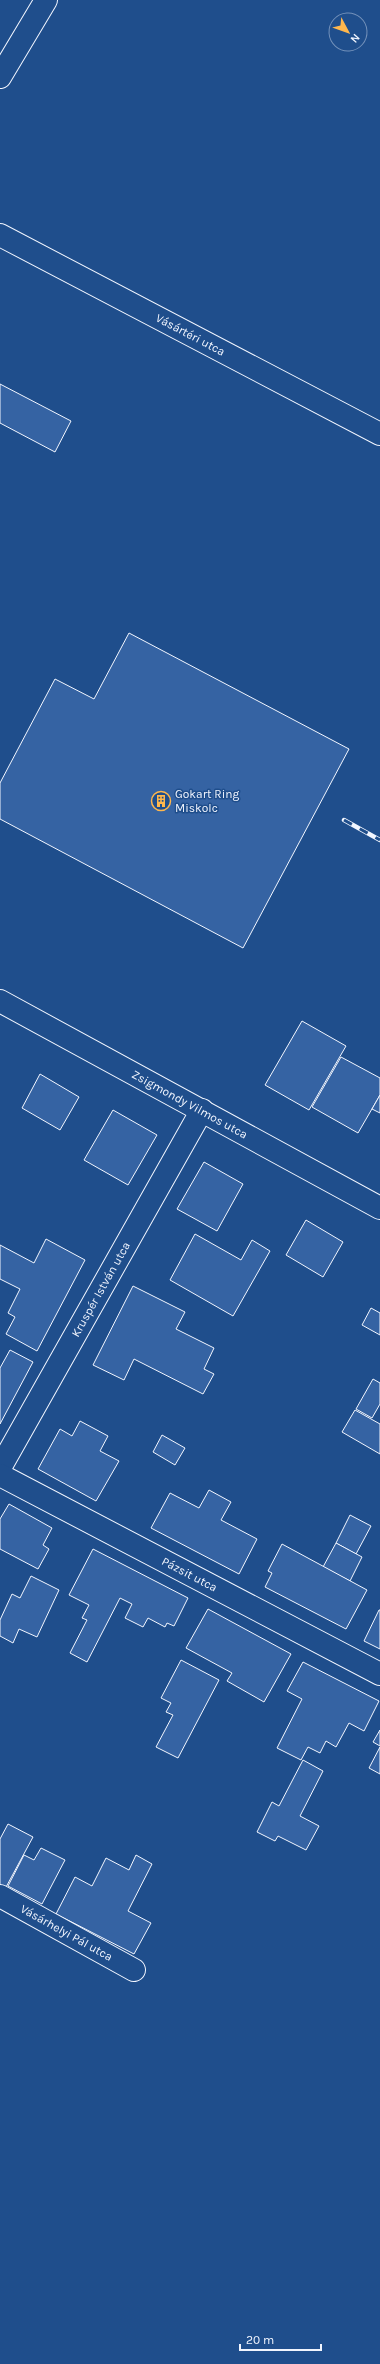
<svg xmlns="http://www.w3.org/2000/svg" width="380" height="2364" viewBox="0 0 380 2364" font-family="Karla,sans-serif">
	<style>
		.building { fill: #3563a3; stroke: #f2f6ff }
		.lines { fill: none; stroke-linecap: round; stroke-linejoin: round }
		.minor-casing { stroke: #f2f6ff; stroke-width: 24 }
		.minor { stroke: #1f4e8c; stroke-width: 22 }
		.rail-casing { stroke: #f2f6ff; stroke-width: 4.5 }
		.rail { stroke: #1f4e8c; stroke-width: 3; stroke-dasharray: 9; stroke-linecap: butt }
		.labels { text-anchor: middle; stroke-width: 3; stroke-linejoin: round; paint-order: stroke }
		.street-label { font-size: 12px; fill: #f2f6ff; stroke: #1f4e8c }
		.poi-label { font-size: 12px; fill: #f2f6ff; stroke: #1f4e8c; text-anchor: start }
	</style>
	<rect width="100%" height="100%" fill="#1f4e8c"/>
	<!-- building -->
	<g class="building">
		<path d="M0,384L71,421L55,452L0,423Z"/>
		<path d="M129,633L349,749L243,948L0,819V783L55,679L94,699Z"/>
		<path d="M302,1021L346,1046L309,1110L265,1085Z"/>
		<path d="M341,1057L380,1078V1095L358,1133L312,1107Z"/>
		<path d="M40,1074L79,1097L60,1130L22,1108Z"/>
		<path d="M380,1095V1113L372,1109Z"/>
		<path d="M113,1110L157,1135L128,1185L84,1160Z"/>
		<path d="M204,1162L243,1184L217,1231L177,1209Z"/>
		<path d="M306,1220L343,1242L323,1277L286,1255Z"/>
		<path d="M195,1234L241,1260L252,1240L270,1251L233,1316L170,1280Z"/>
		<path d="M46,1239L85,1260L37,1351L6,1334L15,1317L8,1313L20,1289L0,1279V1245L34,1263Z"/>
		<path d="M133,1286L185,1312L176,1329L214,1348L204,1369L214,1374L203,1394L134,1359L124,1380L93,1365Z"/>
		<path d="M371,1308L380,1313V1335L362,1325Z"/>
		<path d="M10,1350L33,1362L0,1424V1368Z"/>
		<path d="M373,1379L380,1383V1404L372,1418L356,1409Z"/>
		<path d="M355,1410L380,1424V1454L342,1432Z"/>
		<path d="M80,1421L108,1436L100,1451L119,1461L96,1501L38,1469L60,1429L72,1436Z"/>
		<path d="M162,1435L185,1448L175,1465L153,1452Z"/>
		<path d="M209,1490L231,1502L221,1520L257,1539L239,1574L151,1528L170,1493L199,1508Z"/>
		<path d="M9,1504L52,1528L43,1545L49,1549L38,1569L0,1549V1519Z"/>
		<path d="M350,1515L371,1526L356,1554L336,1543Z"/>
		<path d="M336,1543L362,1557L350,1581L323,1567Z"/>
		<path d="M282,1544L367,1590L346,1629L265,1587L272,1573L268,1571Z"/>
		<path d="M93,1549L188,1598L174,1626L167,1623L165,1627L148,1618L143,1627L125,1618L132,1604L120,1598L87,1662L70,1653L87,1620L82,1618L89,1605L69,1595Z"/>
		<path d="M31,1576L59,1590L37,1637L19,1629L13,1643L0,1636V1620L12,1594L20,1598Z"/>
		<path d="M208,1609L291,1654L264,1702L227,1681L232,1673L186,1648Z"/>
		<path d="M379,1610H380V1649L364,1641Z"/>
		<path d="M181,1660L219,1680L178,1758L156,1747L173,1715L166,1712L171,1703L161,1698Z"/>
		<path d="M303,1662L379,1701L364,1731L349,1723L336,1747L326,1741L320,1753L308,1747L301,1760L277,1748L302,1699L287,1691Z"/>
		<path d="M380,1730V1746L373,1742Z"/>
		<path d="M380,1747V1774L369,1768Z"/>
		<path d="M303,1760L323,1771L300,1816L319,1826L306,1850L278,1836L275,1841L257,1832L272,1802L279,1806Z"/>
		<path d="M8,1824L33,1837L5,1889L0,1886V1839Z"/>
		<path d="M41,1848L65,1860L42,1904L8,1886L24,1855L34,1860Z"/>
		<path d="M136,1855L152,1864L128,1911L151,1923L134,1954L56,1914L75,1877L92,1886L106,1858L129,1870Z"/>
	</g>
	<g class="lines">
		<!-- minor casing -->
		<g class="minor-casing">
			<g id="minor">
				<path d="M0,77L46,0"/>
				<path id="s1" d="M0,235L380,434"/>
				<path id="s2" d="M0,1001L380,1208"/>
				<path id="s3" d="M0,1468L202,1110"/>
				<path id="s4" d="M0,1475L380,1674"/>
				<path id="s5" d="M0,1896L134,1970"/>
			</g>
		</g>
		<!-- minor -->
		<use href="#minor" class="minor"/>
		<!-- rail casing -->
		<g class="rail-casing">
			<path id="rail" d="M344,820L380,840"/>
		</g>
		<!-- rail -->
		<use href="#rail" class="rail"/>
	</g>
	<!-- icons -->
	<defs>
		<g id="building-ring" transform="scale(1)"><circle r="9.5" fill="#1f4e8c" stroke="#ffb74d" stroke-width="1.5"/><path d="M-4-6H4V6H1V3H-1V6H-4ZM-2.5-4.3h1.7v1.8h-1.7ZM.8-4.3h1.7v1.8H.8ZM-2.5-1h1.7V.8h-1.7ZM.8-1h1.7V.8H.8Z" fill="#ffb74d"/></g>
	</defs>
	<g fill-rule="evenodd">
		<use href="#building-ring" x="161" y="801"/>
	</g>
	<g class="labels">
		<!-- street labels -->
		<g class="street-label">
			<text dy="4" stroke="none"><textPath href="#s1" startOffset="215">Vásártéri utca</textPath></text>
			<text dy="4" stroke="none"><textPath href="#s2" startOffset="216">Zsigmondy Vilmos utca</textPath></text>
			<text dy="4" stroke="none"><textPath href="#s3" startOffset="205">Kruspér István utca</textPath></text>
			<text dy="4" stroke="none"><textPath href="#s4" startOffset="214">Pázsit utca</textPath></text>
			<text dy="4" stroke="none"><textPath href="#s5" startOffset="76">Vásárhelyi Pál utca</textPath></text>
		</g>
		<!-- poi labels -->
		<g class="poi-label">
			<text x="175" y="798">Gokart Ring<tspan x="175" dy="14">Miskolc</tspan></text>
		</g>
	</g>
	<!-- north arrow -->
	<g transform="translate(348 32) rotate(131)"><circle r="19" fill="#1f4e8c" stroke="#7391ba"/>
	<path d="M0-3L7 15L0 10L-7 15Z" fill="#ffb74d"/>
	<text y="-6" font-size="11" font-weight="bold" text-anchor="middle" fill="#f2f6ff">N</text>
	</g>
	<!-- scale -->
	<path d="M240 2344v6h81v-6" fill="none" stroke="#f2f6ff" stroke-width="2"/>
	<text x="246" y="2344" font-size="12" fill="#f2f6ff" stroke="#1f4e8c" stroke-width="3" paint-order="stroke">20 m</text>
</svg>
